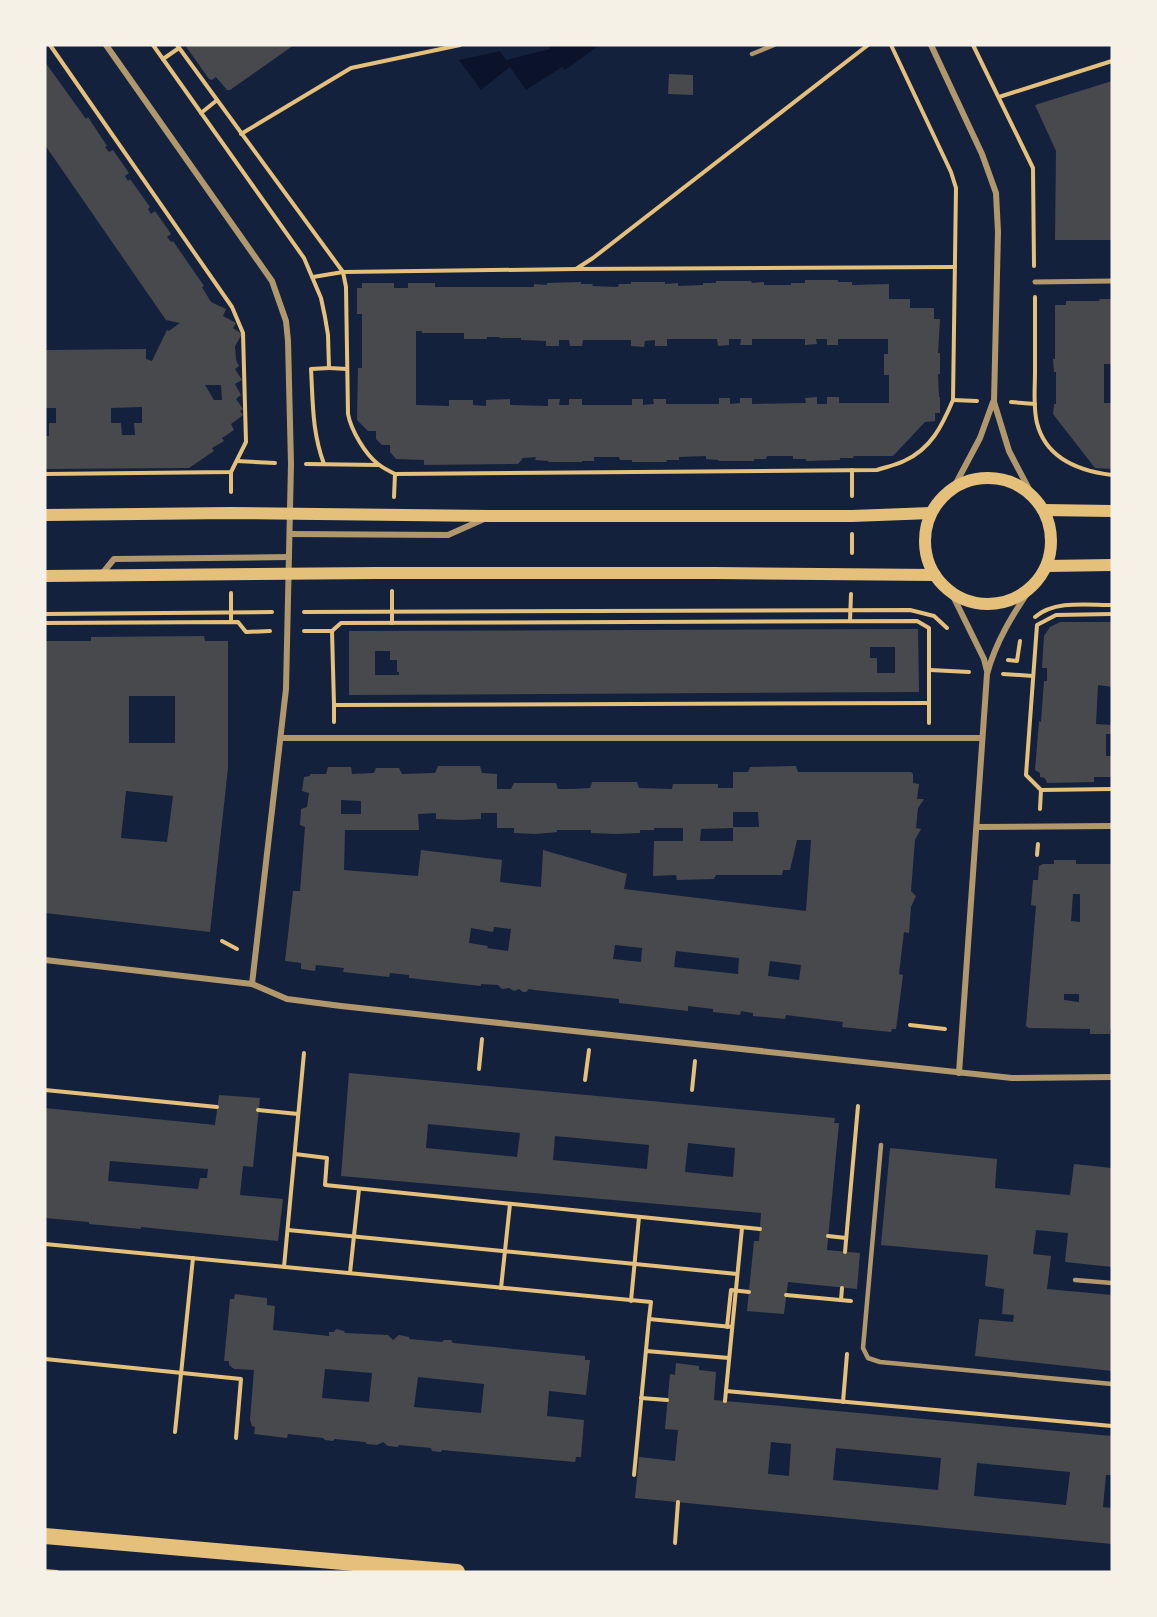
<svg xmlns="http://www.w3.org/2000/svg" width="1157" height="1617" viewBox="0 0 1157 1617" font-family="Raleway,sans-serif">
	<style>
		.water { fill: #0b132b }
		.building { fill: #48494c; fill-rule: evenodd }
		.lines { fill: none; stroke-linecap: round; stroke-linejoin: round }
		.path { stroke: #e5c07b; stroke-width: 4 }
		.service { stroke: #b1986c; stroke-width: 4.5 }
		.pedestrian { stroke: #b1986c; stroke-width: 5 }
		.minor { stroke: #b1986c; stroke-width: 6 }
		.secondary { stroke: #e5c07b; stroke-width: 12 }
		.trunk { stroke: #e5c07b; stroke-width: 16 }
	</style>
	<rect width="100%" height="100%" fill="#14213d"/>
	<!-- water -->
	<path class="water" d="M548,45H596L597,47L565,70L562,67L526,90L510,67L481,90L459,60L500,51L506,60L550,49Z"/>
	<!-- building -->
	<g class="building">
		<path d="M185,45H294L230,90H227L216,77L212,80L209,79Z"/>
		<path d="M45,62L86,119L88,117L107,146L105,147L109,152L113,150L129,173L125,176L128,181L130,179L150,207L148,209L151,214L155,211L171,234L167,237L171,242L173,241L204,286L202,287L211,302L226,309L223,316L236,323L233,328L242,334L235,346L236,360L239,366L235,369L242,380L235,384L241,395L236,399L243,409L240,411L243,415L231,424L234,430L222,438L224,441L212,448L214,451L189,468L45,469V436H49V423H56V408H45V350L146,349V359L152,361L167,330L169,331L180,323L166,320L45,145ZM205,385H221L222,400H214ZM142,407V423H134L135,435H122L121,423H111V408Z"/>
		<path d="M669,74L693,75V95L668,94Z"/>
		<path d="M1112,81V240H1055L1056,151L1035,105Z"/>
		<path d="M805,280H838V282H852V285L889,284V299H910V308H934V319H940L938,353H940V374H938L939,397H940V413H935V421L925,422L893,456H854L853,458H840V460L806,461V459H793V456H767L766,459H754V461H719L718,460L706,459V456L679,457V460H666L667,462H632V460H620L619,457H594V461H582V462H548L549,461L535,460L536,457L523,458L518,464L424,465V460L396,459L390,452V445H382L376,439V431H368L357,420L358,368H362V314H357V288H362V283H394V288H408V283H435V287H534V284L547,285V283L581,282V284H593L592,286L618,287L619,284H631V282H665V284L678,283V286L703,285V283H716V281H751L752,283L764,282V285H791V283H805ZM416,331H422V333H464V339H487V337H500L499,338H521V340L546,341V346H559V340H569L570,346H582L583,340H631V346L644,347L645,341L655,340V346H667V339H717L718,346L729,345V339H741L740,345H752V339H805V345L817,344L816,339H827V345H838V339H888V354H884V375H889V403H839V397H827V404H817V397L805,398L806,403L752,404V398H740V403L730,404V398H719V404H666V399H653L654,404L643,405V399H632V405H582V399H569V405H559L560,399H548V406L510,405V399L486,400V406L473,405V400H449V406L416,405Z"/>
		<path d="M1100,299H1112V364H1104V403H1112V469L1095,468L1053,414L1054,404H1056V372H1054L1053,359H1055V305H1066V301H1099Z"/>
		<path d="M1060,622H1112V687L1098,685L1096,724L1112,725V734H1106V756H1112V777H1094V782L1047,783L1045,778L1040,777V773L1035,770L1039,721L1041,722L1044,681H1047V668H1042L1044,636L1050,627Z"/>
		<path d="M918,629L919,692L349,695V631ZM870,647H895V673H877V658H870ZM375,651H390V660H397V672H399V675H375Z"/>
		<path d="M204,636L205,641H228V768L210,932L45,913V641H91V637ZM129,696H175V743H129ZM126,791L173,796L167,842L121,838Z"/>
		<path d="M438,766H480L482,773L497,774V789H511L514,783H556L558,789H573L590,788L592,782H637L639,788L672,789L673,784H718V788H733V772H748L750,767L796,766L798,772H911L913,774V783L919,784L917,799H924L918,808L916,828L921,829L915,840L911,891L916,896L911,907L909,933L904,932L899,974L903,975L896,1029H892L891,1032L842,1027L843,1022L786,1015L785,1019L753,1016V1013L741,1011L740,1015L713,1012V1009L688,1006V1011L619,1003V999L534,990L529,989L526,992H523L519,989L514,991L509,988L502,989L498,985L481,984V986L409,978V975L390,973L389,977L343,972L344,968L316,965L315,971L301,969V963L285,961L293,891H300L305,827L300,825L301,809L307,807L309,793L302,791L304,777L310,776V774H326L328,767H351L352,774L374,773L376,768H399L402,774L435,773ZM341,800L361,801V814H341ZM733,812H758L759,827H733ZM436,813V819L459,820L481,819V813H497V828H514V833L536,834L557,832V830H591V833L616,834L640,833V830H654V828H683V841H654L653,876L676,875L677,880L714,879L716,875H782L783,870H790L797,840H811L806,911L624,889L627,874L543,850L541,887L500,882L502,860L421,850L418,876L344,870L345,830H419L418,814ZM733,828V841H700L701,829ZM494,927L511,929L508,951L487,948L488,946L469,943L471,928L493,932ZM615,945L642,948L641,962L613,959ZM676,951L739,958L738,974L674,967ZM770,961L801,965L799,980L768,976Z"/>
		<path d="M1054,860H1076V864H1112V1029H1110V1034H1090V1029L1029,1028L1026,1026L1036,906L1031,905L1033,880H1038L1039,866L1043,864H1054ZM1073,894H1080V922L1071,921ZM1064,994H1079V1002L1064,1000Z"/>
		<path d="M349,1073L835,1118L834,1123H839L827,1250L860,1253L857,1289L788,1282L784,1314L747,1311L754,1241H759L761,1213L341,1176ZM428,1124L520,1133L517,1157L426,1148ZM555,1136L649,1145L647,1169L553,1160ZM688,1143L735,1148L733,1177L685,1172Z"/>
		<path d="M219,1095L260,1098L253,1167L243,1166L240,1195L283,1199L278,1241L141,1227V1229L89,1224V1222L45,1218V1108L215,1125ZM110,1161L208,1169L207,1178H200L198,1189L108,1181Z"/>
		<path d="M890,1148L997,1159L995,1188L1070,1195L1074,1164L1112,1168V1267L1065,1262L1068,1233L1036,1230L1033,1254L1051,1256L1047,1289L1112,1295V1371L975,1356L979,1319L1013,1322L1014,1315L1002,1314L1004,1289L985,1286L988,1255L881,1245Z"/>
		<path d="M235,1294L267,1298V1305L275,1306L273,1330L329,1336V1332H334L336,1329L344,1331L345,1333L388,1335L393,1340L399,1335L409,1337L410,1339L442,1342L444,1340H451L453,1343L585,1356V1360H590L586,1395L549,1391L547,1416L584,1420L581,1457H576L575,1462L442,1450L441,1452L432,1451L431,1448L399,1445L398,1447L388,1446L383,1442L377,1445L367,1444L365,1442L335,1439L333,1441L325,1440L323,1438L288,1434L287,1438L254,1434L255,1427L252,1426L250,1420L254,1370L234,1369L229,1365V1361H224L230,1299H234ZM325,1369L372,1373L369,1402L322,1398ZM418,1377L484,1384L481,1413L414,1407Z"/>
		<path d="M676,1363L699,1366V1370L716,1372L714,1400L1112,1436V1475H1106L1103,1507L1112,1508V1544L635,1498L639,1457L675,1461L678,1430L665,1429L670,1374L675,1375ZM771,1442L791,1444L789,1476L768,1474ZM836,1448L941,1458L938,1490L833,1480ZM977,1463L1070,1472L1066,1505L974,1496Z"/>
	</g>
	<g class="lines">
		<!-- path -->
		<g class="path">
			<path d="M153,45L304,258L321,298L325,317L328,335L329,368L347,369"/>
			<path d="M177,45L343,272L346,287L348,414C351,430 365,454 378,464C383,468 389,471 395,474L877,470C886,467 896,465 904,461C931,449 942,426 953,400L956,188L951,172L891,45"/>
			<path d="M973,45L1033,168L1034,266"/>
			<path d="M163,59L179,48"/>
			<path d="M999,97L1112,61"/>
			<path d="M201,113L216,101"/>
			<path d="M241,134L351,68L460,45"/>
			<path d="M576,269L593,258L868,45"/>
			<path d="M313,277L343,272L576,269L955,267"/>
			<path d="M1035,297C1035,322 1035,347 1035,372C1035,389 1033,407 1037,423C1046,459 1079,471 1112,475"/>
			<path d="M953,400L977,401"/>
			<path d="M1011,402L1035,404"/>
			<path d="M237,461L275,463"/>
			<path d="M306,464L379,465"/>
			<path d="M324,464C312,432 313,403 311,369L329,368"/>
			<path d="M852,470V496"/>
			<path d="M231,472V492"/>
			<path d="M45,474L231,472L246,442L243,333L232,307L50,45"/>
			<path d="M394,497L395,474"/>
			<path d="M852,553V534"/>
			<path d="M231,593V622"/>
			<path d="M304,612L910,610L934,616L947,628"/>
			<path d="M45,614L272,612"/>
			<path d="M1112,614L1056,615L1037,625L1026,775L1041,790L1112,789"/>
			<path d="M1035,617C1055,600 1087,605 1112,605"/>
			<path d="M850,621L851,594"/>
			<path d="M45,623L238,622L246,632L270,631"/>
			<path d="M392,623V591"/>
			<path d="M304,631H332L341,623L917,621L929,628V723"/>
			<path d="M332,631L334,705L929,703"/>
			<path d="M1008,660L1017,661L1020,641"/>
			<path d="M930,670L969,672"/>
			<path d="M1003,674L1033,676"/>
			<path d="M334,705V722"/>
			<path d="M1040,809L1041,790"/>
			<path d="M1037,855L1038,844"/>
			<path d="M222,941L237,949"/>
			<path d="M910,1025L945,1029"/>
			<path d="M479,1069L482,1039"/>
			<path d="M585,1080L589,1050"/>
			<path d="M45,1090L217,1107"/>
			<path d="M692,1090L695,1061"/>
			<path d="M258,1110L298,1114"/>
			<path d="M295,1154L327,1158L325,1185L760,1229"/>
			<path d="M288,1230L737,1274"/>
			<path d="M828,1236L846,1238"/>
			<path d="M45,1244L651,1302L649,1319L732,1327"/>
			<path d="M845,1252L858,1106"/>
			<path d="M284,1267L304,1053"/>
			<path d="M350,1273L359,1189"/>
			<path d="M501,1288L510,1204"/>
			<path d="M786,1295L851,1301"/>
			<path d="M841,1300L842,1288"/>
			<path d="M631,1301L639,1217"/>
			<path d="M727,1327L731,1290L749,1292"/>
			<path d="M646,1351L729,1358"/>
			<path d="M45,1359L241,1379L236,1438"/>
			<path d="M726,1391L1112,1426"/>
			<path d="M641,1398L667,1400"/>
			<path d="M725,1401L742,1228"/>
			<path d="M843,1402L847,1354"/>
			<path d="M175,1432L193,1258"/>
			<path d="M634,1475L649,1319"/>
			<path d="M675,1543L678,1502"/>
			<path d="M45,1571L57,1572"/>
		</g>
		<!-- service -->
		<g class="service">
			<path d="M752,54L774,45"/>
			<path d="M881,1145L863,1348L868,1358L880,1362L1112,1384"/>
			<path d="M1075,1280L1112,1283"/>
		</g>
		<!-- pedestrian -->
		<path class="pedestrian" d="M1035,282L1112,281"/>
		<!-- minor -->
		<g class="minor">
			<path d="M106,45L272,281L286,321L288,341L291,464L286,689L252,984"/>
			<path d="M931,45L982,154L996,193L998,232L994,402L1009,451L1032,495"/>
			<path d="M954,487L980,438L993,402"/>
			<path d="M290,534L448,535L484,519"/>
			<path d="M101,575L114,559L289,557"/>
			<path d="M951,592L984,659L987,671"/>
			<path d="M281,738H982"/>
			<path d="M977,827L1112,826"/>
			<path d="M45,960L252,984L287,999L341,1006L1012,1078L1112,1077"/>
			<path d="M959,1073L987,674C996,641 1013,614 1032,586"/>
		</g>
		<!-- secondary -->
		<g class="secondary">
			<circle cx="988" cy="541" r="63"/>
			<path d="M1043,510L1112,511"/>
			<path d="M45,515L231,513L490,516H852L931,513"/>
			<path d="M1047,566L1112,565"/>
			<path d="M45,576L377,573H714L935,575"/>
		</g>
		<!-- trunk -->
		<path class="trunk" d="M45,1536L457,1572"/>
	</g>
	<!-- border -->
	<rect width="1157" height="1617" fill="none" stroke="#f6f1e7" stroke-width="93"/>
</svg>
